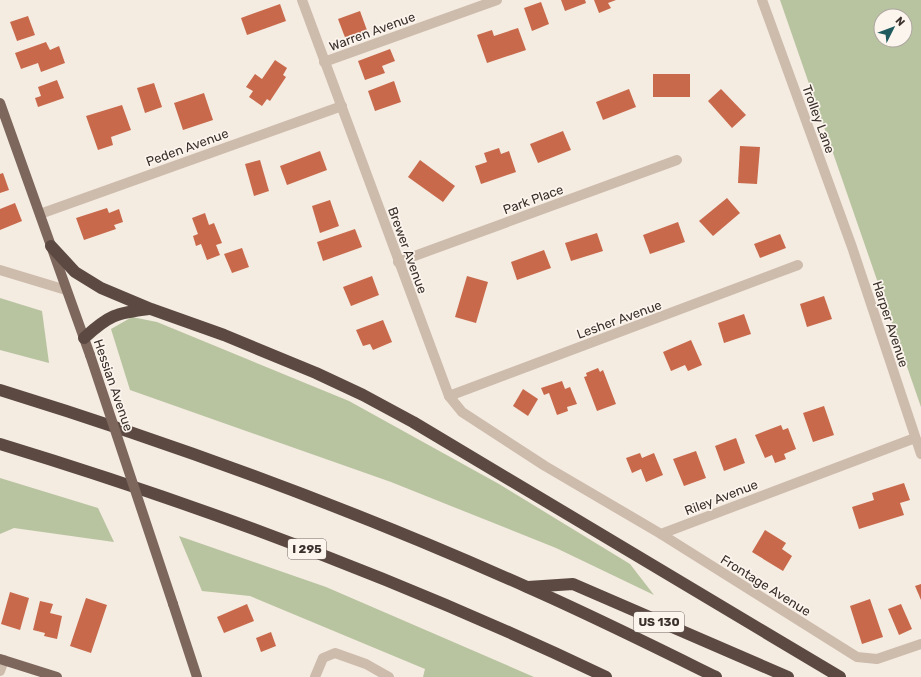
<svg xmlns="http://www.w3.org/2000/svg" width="921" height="677" viewBox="0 0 921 677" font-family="Rubik,sans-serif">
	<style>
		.green { fill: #b8c4a0; fill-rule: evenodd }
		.building { fill: #c8694b }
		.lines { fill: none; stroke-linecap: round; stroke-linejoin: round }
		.minor { stroke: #cdbbac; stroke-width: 10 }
		.major { stroke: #7d675c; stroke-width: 10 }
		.highway { stroke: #5c4a42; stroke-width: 12 }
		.major-bridge { stroke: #7d675c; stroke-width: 10 }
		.labels { text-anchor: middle; stroke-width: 3.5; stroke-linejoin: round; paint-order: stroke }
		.shield { fill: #fbf5ee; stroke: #756b66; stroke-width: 1 }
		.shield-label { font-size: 12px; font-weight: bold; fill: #3b302b }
		.street-label { font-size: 13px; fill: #3b302b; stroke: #fbf5ee }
	</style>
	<rect width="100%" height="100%" fill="#f4ebe1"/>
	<!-- green -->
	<g class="green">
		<path d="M780,0H921V407ZM881,16H905V40H881Z"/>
		<path d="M0,298L42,311L49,363L0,350Z"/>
		<path d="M132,317L157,322L349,401L499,484L630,564L654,595L556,548L391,482L130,390L111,329Z"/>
		<path d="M0,478L98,508L114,542L14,528L0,534Z"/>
		<path d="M179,536L326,587L534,677H423L425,669L250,596L202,591Z"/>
	</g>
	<!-- building -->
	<g class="building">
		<path d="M561,0H585L586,3L565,11Z"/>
		<path d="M594,0H616L608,3L611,8L599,13Z"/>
		<path d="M541,2L549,24L532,31L524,8Z"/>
		<path d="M280,4L286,21L247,35L241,18Z"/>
		<path d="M360,11L368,33L346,40L338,19Z"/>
		<path d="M28,16L35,35L17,41L10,22Z"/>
		<path d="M518,28L526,50L487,63L477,35L492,30L494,36Z"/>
		<path d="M46,42L50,50L59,46L65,63L41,72L38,63L21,69L15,53Z"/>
		<path d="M390,49L395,61L382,66L385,73L365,80L358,61Z"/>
		<path d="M275,60L287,68L283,75L286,77L270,101L267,99L262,106L249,97L253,91L246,87L255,74L262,79Z"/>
		<rect x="653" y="74" width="37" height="23"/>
		<path d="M57,80L64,98L38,107L35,98L41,96L38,87Z"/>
		<path d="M394,81L401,102L375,111L368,91Z"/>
		<path d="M154,83L162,107L145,113L137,88Z"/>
		<path d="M629,89L636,107L603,120L596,102Z"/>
		<path d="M721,89L746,115L732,128L708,101Z"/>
		<path d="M204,93L213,120L183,130L174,103Z"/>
		<path d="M122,105L131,130L111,137L113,145L98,150L86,116Z"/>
		<path d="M563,131L571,150L538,163L530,144Z"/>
		<path d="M740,146L760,147L757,184L738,183Z"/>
		<path d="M499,148L501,154L509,151L516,172L481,184L475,166L487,162L484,153Z"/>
		<path d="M320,151L327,170L287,185L280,166Z"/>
		<path d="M260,160L269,191L254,196L245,164Z"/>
		<path d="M420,160L455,186L443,202L408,177Z"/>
		<path d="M3,173L9,190L0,193V174Z"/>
		<path d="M727,198L740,213L713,236L699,221Z"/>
		<path d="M330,200L339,226L320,233L312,206Z"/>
		<path d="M15,203L22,221L0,230V209Z"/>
		<path d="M107,208L109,213L119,209L123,222L114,225L116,229L84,240L76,218Z"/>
		<path d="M205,213L209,225L214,223L222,243L216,245L220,255L207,260L201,244L196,246L193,236L198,234L192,218Z"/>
		<path d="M678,222L685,242L650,254L643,235Z"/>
		<path d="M355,229L362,247L323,261L317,242Z"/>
		<path d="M597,233L603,251L571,261L565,243Z"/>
		<path d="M780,234L786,248L760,258L754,244Z"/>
		<path d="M242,248L249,267L232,273L224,254Z"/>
		<path d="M544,250L551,268L517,280L511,262Z"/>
		<path d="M372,276L379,295L351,306L343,287Z"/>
		<path d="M467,276L488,282L476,323L455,317Z"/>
		<path d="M824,296L832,319L807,327L800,304Z"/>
		<path d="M744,314L751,334L724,343L718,323Z"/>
		<path d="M383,320L392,342L373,350L370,344L363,346L356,330Z"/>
		<path d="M691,340L702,365L688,371L685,365L671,371L663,352Z"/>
		<path d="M598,368L600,372L603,370L616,404L597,411L584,377L587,376L586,373Z"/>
		<path d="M562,381L565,389L570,387L577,404L567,407L568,411L557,415L549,393L544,395L541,388Z"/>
		<path d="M523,389L538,399L528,416L513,406Z"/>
		<path d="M824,406L834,435L813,442L803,413Z"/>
		<path d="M781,425L783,430L788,428L796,449L784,454L786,459L775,463L772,455L765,458L755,435Z"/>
		<path d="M736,438L745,463L724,471L715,446Z"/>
		<path d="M696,451L706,478L684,486L673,459Z"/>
		<path d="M640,453L642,458L654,453L663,475L646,482L641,469L632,473L626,458Z"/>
		<path d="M904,483L910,500L900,503L904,515L859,529L852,507L874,500L872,493Z"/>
		<path d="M765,530L786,543L782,549L792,556L783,571L752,552Z"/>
		<path d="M921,584V600L915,586Z"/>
		<path d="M10,592L29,598L20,630L1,624Z"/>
		<path d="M86,598L107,605L91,653L70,646Z"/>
		<path d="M870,599L883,637L862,644L850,606Z"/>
		<path d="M40,601L53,604L50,613L62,616L57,639L44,636L45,633L33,630Z"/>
		<path d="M247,604L254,621L224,633L217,617Z"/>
		<path d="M901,604L912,629L899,635L888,609Z"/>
		<path d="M271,632L276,646L261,652L256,638Z"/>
	</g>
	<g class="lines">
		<!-- minor -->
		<g class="minor">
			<path d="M302,0L449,396L462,412L545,466L661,534L915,438"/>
			<path d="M762,0L852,247L921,454"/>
			<path d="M324,62L497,0"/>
			<path d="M40,214L342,106"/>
			<path d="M398,262L677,160"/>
			<path d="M0,270L66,290"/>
			<path d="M449,396L798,265"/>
			<path d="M661,534L857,657L877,659L921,644"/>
			<path d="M0,671L4,660"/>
			<path d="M315,677L323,658L335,653L366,664L389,677"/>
		</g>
		<!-- major -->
		<g class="major">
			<path d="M0,103L90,355"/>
			<path d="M173,604L197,677"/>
			<path d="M0,659L57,677"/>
		</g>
		<!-- highway -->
		<g class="highway">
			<path d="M51,246L75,272L101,288L151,309L224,335L316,373L363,395L413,422L840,677"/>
			<path d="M84,338C109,315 116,313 149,309"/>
			<path d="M0,390C178,445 357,511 527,587C591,615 653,646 716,677"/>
			<path d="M0,444C207,507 411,584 606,677"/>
			<path d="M528,587L573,584L788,677"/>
		</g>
		<!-- major-bridge -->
		<path class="major-bridge" d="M90,355L173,604"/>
	</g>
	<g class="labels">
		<!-- shield labels -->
		<g class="shield">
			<rect x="288" y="539" width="38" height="20" rx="3"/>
			<rect x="634" y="612" width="50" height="20" rx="3"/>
		</g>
		<g class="shield-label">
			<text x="307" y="553">I 295</text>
			<text x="659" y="626">US 130</text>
		</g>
		<!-- street labels -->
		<g class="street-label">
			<text transform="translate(372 31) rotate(-20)" y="5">Warren Avenue</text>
			<text transform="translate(819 119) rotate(70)" y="5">Trolley Lane</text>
			<text transform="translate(187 147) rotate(-20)" y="5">Peden Avenue</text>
			<text transform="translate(533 199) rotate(-20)" y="5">Park Place</text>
			<text transform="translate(408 250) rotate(70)" y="5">Brewer Avenue</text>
			<text transform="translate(619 319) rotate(-20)" y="5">Lesher Avenue</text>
			<text transform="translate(891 324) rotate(72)" y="5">Harper Avenue</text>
			<text transform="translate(114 385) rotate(71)" y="5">Hessian Avenue</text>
			<text transform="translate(721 497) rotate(-21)" y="5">Riley Avenue</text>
			<text transform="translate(766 585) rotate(32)" y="5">Frontage Avenue</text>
		</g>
	</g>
	<!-- north arrow -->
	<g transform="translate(893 28) rotate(48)"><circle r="19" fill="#fbf5ee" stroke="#aea6a0"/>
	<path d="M0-3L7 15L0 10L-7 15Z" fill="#1f5a5e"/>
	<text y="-6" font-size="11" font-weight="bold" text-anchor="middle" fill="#3b302b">N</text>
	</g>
</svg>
